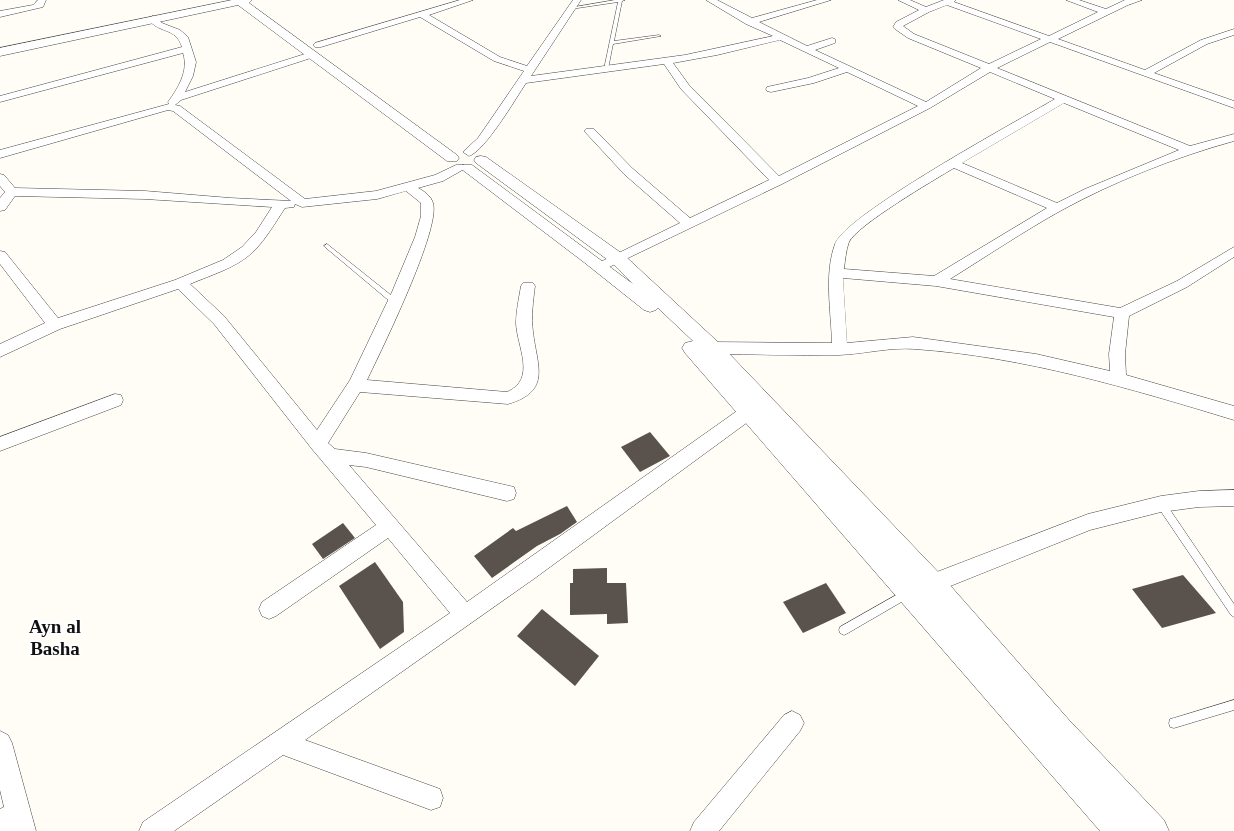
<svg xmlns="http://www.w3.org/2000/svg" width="1234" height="831" viewBox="0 0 1234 831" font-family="Georgia,serif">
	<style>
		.building { fill: #5a524d }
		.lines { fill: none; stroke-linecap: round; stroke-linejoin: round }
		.service-casing { stroke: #444; stroke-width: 1 }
		.minor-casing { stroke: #444; stroke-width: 1 }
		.tertiary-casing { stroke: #444; stroke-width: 1 }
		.service { fill: #fff; fill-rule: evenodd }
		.minor { fill: #fff; fill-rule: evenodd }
		.tertiary { fill: #fff; fill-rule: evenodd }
		.labels { text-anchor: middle; stroke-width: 4; stroke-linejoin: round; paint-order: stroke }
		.near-district-label { font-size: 19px; font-weight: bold; fill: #111; stroke: #fff }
	</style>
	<rect width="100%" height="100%" fill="#fffdf5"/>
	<!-- building -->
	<g class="building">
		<path d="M650,432L670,456L640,472L621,447Z"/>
		<path d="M567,506L577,522L560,534L537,546L492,578L474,556L513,528L516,531Z"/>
		<path d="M343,523L355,538L323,559L312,544Z"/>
		<path d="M375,562L403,602L404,632L380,649L339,586Z"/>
		<path d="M607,568V583H626L628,623L607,624V614L570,615V583H573V569Z"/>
		<path d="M1183,575L1216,613L1162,628L1132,589Z"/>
		<path d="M826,583L846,613L803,633L783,602Z"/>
		<path d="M542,609L599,656L575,686L517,636Z"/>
	</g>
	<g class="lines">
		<!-- service casing -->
		<g class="service-casing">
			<g id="service">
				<path d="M615,0H625L622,1L614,41L659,35L661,36L613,44L608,69L606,70L604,69L618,2L571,9L569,8Z"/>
				<path d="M327,244L397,300L398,302L397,304H393L325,247L324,246Z"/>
				<path d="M1161,500L1164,501L1234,604V617L1231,615L1158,507L1157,504L1158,501Z"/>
				<path d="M907,589L910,591L912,594L910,597L848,633L844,635L840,633L839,630L840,627Z"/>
				<path d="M1234,700V710L1174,728L1170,727L1169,723L1170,719L1174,718Z"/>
			</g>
		</g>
		<!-- minor casing -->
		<g class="minor-casing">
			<g id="minor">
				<path d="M38,0H46L43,7L0,17V11L33,5Z"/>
				<path d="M460,0H473L429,15L500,57L527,66L573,0H581L531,76L685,55L773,36L746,24L706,0H717L752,18L817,0H831L759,22L807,46L832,38L835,39V43L815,50L926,102L981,68L908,38L895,29L893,27L896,22L919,10L898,0H910L926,7L944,0H956L954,2L1049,36L1098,12L1066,0H1079L1106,9L1125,0H1142L1128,5L1058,39L1145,70L1201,40L1234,29V35L1207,44L1154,73L1234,101V108L1050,42L997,68L1190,146L1234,134V141C1176,157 1115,181 1062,210C1024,231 987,256 950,279L1120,308L1177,281L1234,247V257L1187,287L1129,316L1125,354L1126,375L1234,406V420C1129,388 1025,357 915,349C890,347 864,354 839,355C797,356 754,354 712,354L706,352L704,348L706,344L712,342L832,343C831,311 824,274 835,244C846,214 1019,120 1055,99L990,72L930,108L782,184L601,271L596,270L594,267L596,264L680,223L624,174L586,133L584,131L586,129H594L632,168L690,218L769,180L681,89L664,64L526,83C516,98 485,151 469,156L463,152L478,138L524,71L494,61L420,17L321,47H315L313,45L315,43ZM947,5L1041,39L989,64L914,34L903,26L929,12ZM780,40L839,68L808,78L767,87L766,89L767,91L771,92L814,83L847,72L918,106L779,176L689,85L673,63L717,55ZM1064,103L1179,150L1085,189L1057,203L962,163ZM954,168L1047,208L934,276L844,269C845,261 846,250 849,242C857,225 934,180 954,168ZM843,278L936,286L1114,317L1109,354L1110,371L1036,354L913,337L847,343Z"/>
				<path d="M153,16L162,23L180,30L188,37L196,62L193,76L185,92L308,53H314L316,55L314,57L181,100L175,105L180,106L305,199L376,191L435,175L456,165H464L466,168L443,181L418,188C424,191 431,196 433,203C441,229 381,351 367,380L507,392C537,379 517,347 516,323C516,311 519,298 521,286L523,283H533L535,286C533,301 531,317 533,332C537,366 552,391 508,404L360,392L328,443L335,449L366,453L514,487L516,493L514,499L507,501L366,467L349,465L467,602L744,406L750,404L756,406L758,411L756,416L535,578L305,740L440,789L443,798L440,807L431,810L283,755L174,831H139L143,822L450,613L388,538L276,616L269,619L262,616L259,609L262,602L376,525L312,449L214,324L178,289L60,329L0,357V344L45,323L0,264V251L5,252L58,318L175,280L223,260L242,247L256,232L272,207L145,199L15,196L5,210L0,211V198L5,192L0,186V174L4,175L15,188L145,191L230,198L291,201L173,111L168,110L0,158V150L169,104L168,102C178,88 189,71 183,53L0,102V96L182,47C175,26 160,35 148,19ZM406,191L421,203V216L415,237L392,292L350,380L317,430L224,316L190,284C211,275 236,268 253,252C266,239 275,223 285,208L294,207L295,204L302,207L377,199Z"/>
				<path d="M115,394L121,395L123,400L121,405L0,451V437Z"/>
				<path d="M1234,490V506L1199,507L1161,512L1090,530L923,597L916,594L913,587L916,580L1088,514L1161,496L1199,491Z"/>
				<path d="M792,711L800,715L804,723L800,731L719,831H690L694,822L784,715Z"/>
				<path d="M0,731L8,735L12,743L36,831H0V809L4,807L0,790Z"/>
			</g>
		</g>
		<!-- tertiary casing -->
		<g class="tertiary-casing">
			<g id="tertiary">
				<path d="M232,0H252L249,3L457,155L459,158L457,161H447L238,5L0,56V48Z"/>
				<path d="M481,156L486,157L624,255L719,343L941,575L1069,720L1164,820L1169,831H1100L685,353L682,348L685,343L693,341L658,308L656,310L650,312L644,310L585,263L460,168L462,165H472L633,284L612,263L476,163L474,160L476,157Z"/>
			</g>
		</g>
		<!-- service -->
		<use href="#service" class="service"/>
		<!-- minor -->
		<use href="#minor" class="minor"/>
		<!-- tertiary -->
		<use href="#tertiary" class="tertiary"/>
	</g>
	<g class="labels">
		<!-- near-district labels -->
		<g class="near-district-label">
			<text x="55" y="633">Ayn al<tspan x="55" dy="22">Basha</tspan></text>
		</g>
	</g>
</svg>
